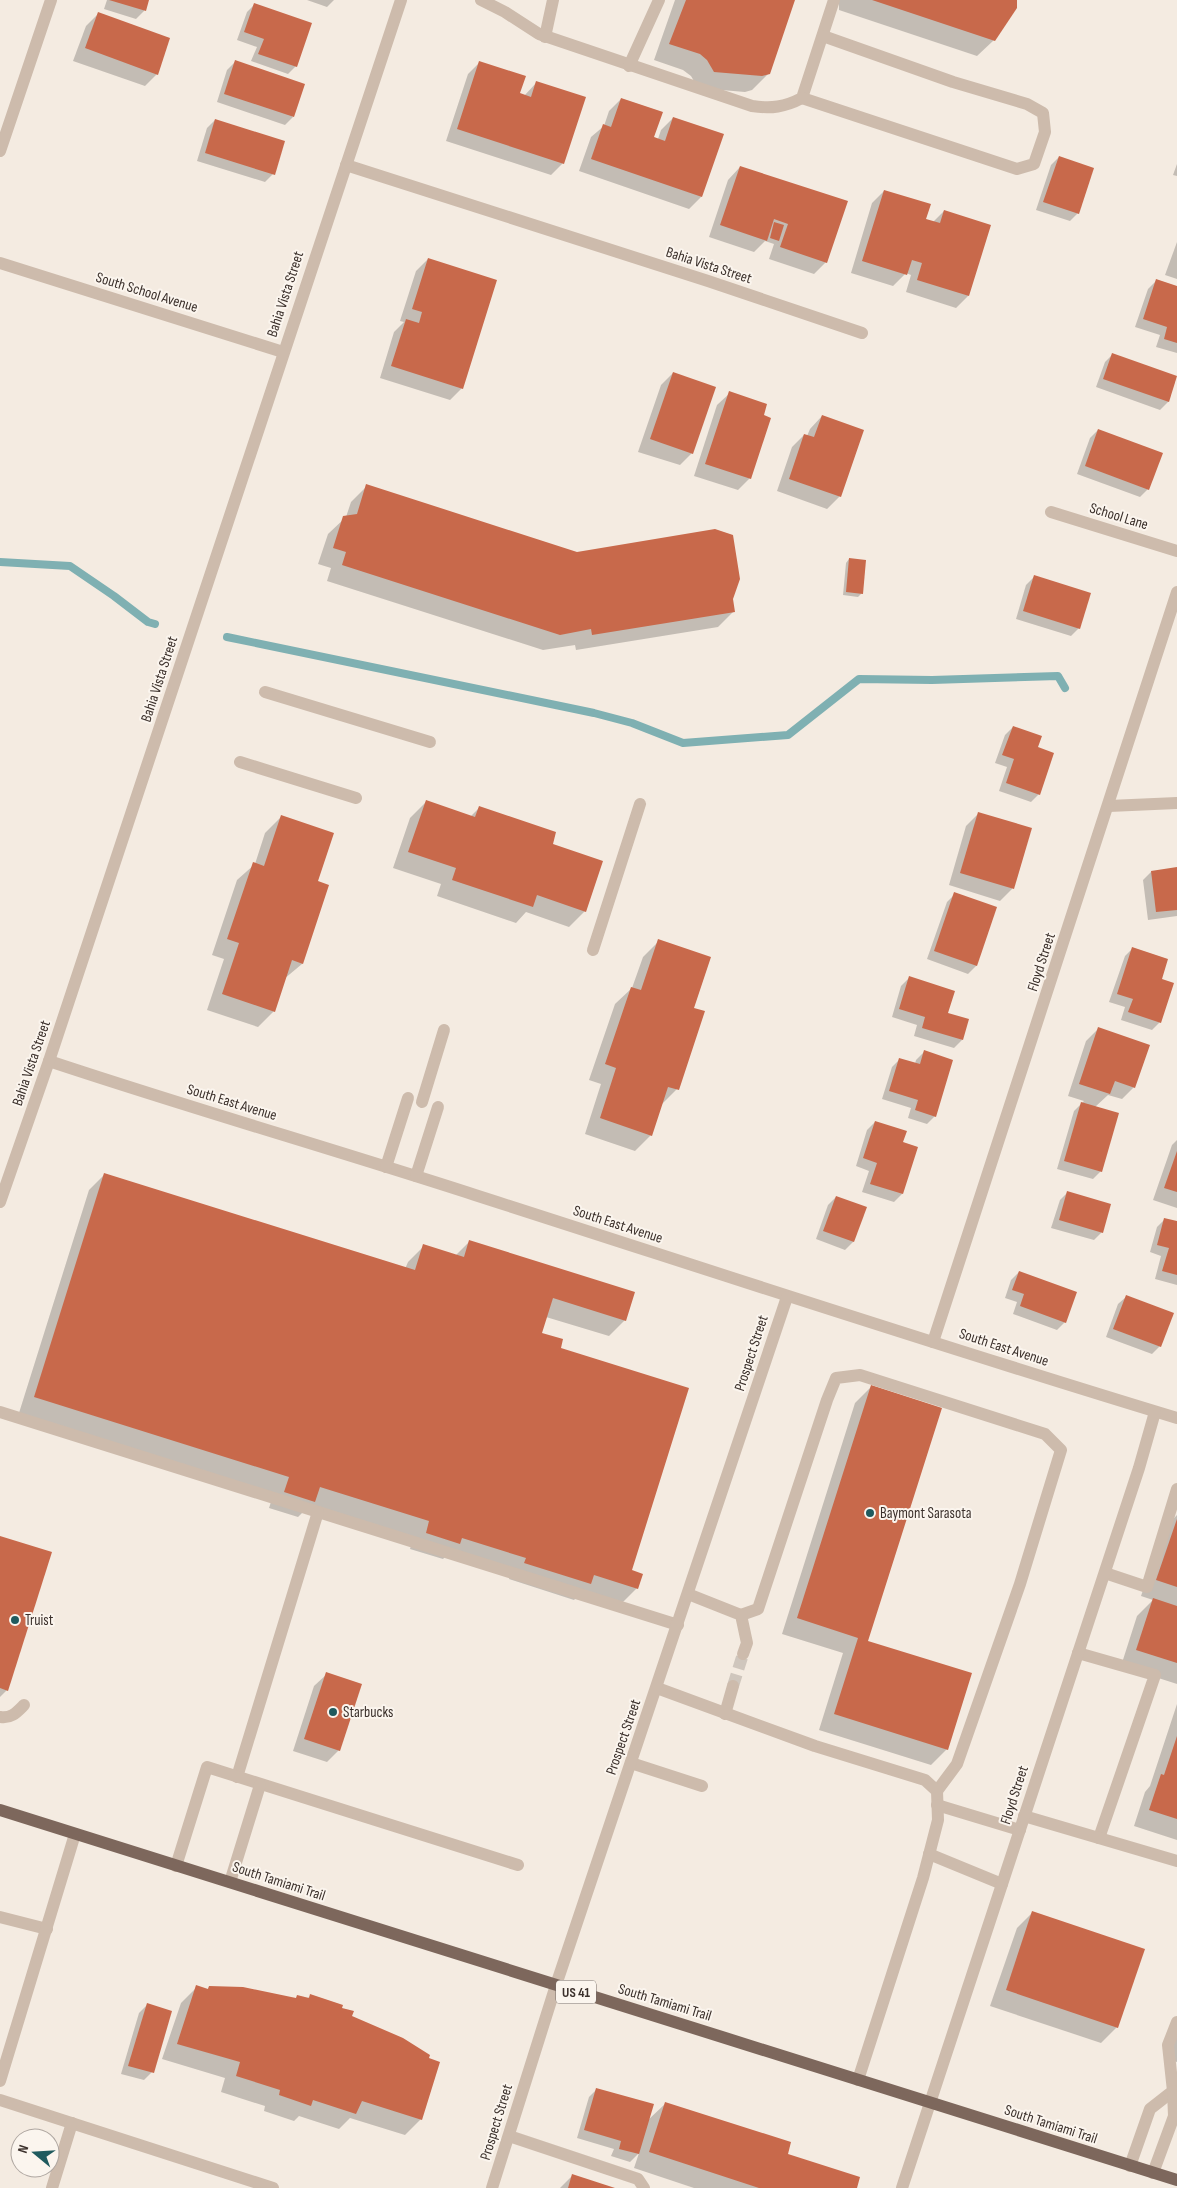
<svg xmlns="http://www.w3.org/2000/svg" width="1177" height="2188" viewBox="0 0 1177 2188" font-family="'Sofia Sans Condensed',sans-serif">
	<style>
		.shadow { fill: #0003 }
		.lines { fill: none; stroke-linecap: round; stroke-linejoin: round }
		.stream { stroke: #7fb0b2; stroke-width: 8 }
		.building { fill: #c8694b }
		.minor-tunnel { stroke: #cfc6bd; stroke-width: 12; stroke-dasharray: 12 6; stroke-linecap: butt }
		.minor { stroke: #cdbbac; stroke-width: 12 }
		.major { stroke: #7d675c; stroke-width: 12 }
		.poi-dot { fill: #1f5a5e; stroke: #fbf5ee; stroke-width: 2 }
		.labels { text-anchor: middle; stroke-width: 4; stroke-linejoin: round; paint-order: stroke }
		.shield { fill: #fbf5ee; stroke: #756b66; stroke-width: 1 }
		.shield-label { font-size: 14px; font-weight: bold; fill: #3b302b }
		.street-label { font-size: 15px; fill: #3b302b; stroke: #fbf5ee }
		.poi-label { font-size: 15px; fill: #3b302b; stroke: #fbf5ee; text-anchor: start }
	</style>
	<rect width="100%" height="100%" fill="#f4ebe1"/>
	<!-- shadow -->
	<g class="shadow">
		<path d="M107,0H148L144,11L136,19L104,9Z"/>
		<path d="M307,0H334L327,7Z"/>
		<path d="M675,0H793L769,73L752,90L745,92L698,88L691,76L683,70L654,60Z"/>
		<path d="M839,0H1015L994,40L977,56L839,10Z"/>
		<path d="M255,4L296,66L288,74L251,61L257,47L237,40L247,12Z"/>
		<path d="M98,14L157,74L145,86L73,61L86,26Z"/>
		<path d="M235,62L293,117L285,125L217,102L227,70Z"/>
		<path d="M480,62L518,94L524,96L537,82L563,163L551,175L446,141L468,74Z"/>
		<path d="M621,99L653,137L658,139L661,130L673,118L701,197L689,209L579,171L591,137L604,126L609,111Z"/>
		<path d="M215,120L273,174L265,182L197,161L207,128Z"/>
		<path d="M1059,157L1078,213L1070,221L1036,210L1051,165Z"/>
		<path d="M1177,164V176L1173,175Z"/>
		<path d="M740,167L826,262L814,274L769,259L774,244L765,241L754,252L709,237L728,180Z"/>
		<path d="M884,191L925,219L933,222L944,211L968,296L956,308L906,292L911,275L906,273L893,286L851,273L872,203Z"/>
		<path d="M1177,242V279L1165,275Z"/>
		<path d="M428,259L462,388L450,400L380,378L394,332L404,322L400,321L416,271Z"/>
		<path d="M1156,281L1177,288V353L1156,347L1160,335L1135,327L1148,289Z"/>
		<path d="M1113,354L1176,378L1168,402L1160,410L1096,387L1105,362Z"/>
		<path d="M673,373L692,453L680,465L638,452L661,385Z"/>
		<path d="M730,393L750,478L738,490L694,476L717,405Z"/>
		<path d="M822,416L840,496L827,509L777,491L792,447L804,435L807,436L810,429Z"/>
		<path d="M1098,430L1148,489L1140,497L1077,474L1090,438Z"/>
		<path d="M367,486L577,553L732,599L734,611L718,627L576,650L575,645L543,650L327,581L331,568L318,564L328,534L346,517L351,502Z"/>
		<path d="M849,559L862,593L858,597L843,595L846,563Z"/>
		<path d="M1034,577L1079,628L1071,636L1016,619L1026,585Z"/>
		<path d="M1013,727L1037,748L1039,794L1031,802L999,791L1007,767L995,763L1005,735Z"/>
		<path d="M426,802L470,817L479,808L551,844L585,911L569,927L526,912L516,923L437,896L441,884L393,868L410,818Z"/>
		<path d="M978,814L1030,829L1012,889L1000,901L949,885L966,826Z"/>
		<path d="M281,817L316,882L327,886L302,964L284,979L274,1011L258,1027L207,1010L224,959L212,955L237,880L255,864L265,833Z"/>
		<path d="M1177,869V916L1148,920L1143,880L1151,872Z"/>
		<path d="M955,894L996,908L976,966L968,974L927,959L947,902Z"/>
		<path d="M659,941L692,1009L677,1089L661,1105L651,1135L635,1151L585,1134L601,1084L589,1080L615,1004L632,988L643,957Z"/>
		<path d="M1133,948L1160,980V1022L1152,1030L1121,1020L1125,1007L1109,1002L1125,956Z"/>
		<path d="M909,978L947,1013L962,1040L954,1048L914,1036L917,1025L892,1017L901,986Z"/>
		<path d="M1098,1029L1134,1087L1122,1099L1108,1095L1095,1107L1101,1171L1093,1179L1057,1169L1074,1111L1084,1101L1068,1096L1086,1041Z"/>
		<path d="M924,1052L935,1116L927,1124L908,1118L911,1108L882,1099L892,1067L900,1059L915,1064L916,1060Z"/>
		<path d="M875,1122L901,1143L902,1194L894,1202L862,1192L869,1171L856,1166L867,1130Z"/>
		<path d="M1177,1140V1208L1153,1200L1172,1145Z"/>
		<path d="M105,1174L405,1269L408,1262L424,1246L455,1256L470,1241L625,1320L609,1336L546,1317L541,1333L559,1349L637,1588L621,1604L582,1592L574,1600L509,1579L511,1574L447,1555L443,1559L410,1549L414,1537L310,1505L298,1517L269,1508L274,1493L19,1413L89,1190Z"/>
		<path d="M1068,1192L1102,1232L1094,1240L1051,1228L1060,1200Z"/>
		<path d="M836,1197L865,1208L853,1242L845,1250L816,1239L828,1205Z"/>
		<path d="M1165,1219L1177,1223V1285L1155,1279L1161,1256L1150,1252L1157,1227Z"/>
		<path d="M1019,1272L1065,1322L1057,1330L1013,1314L1017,1302L1005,1298L1011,1280Z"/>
		<path d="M1126,1297L1160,1346L1152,1354L1106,1337L1118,1304Z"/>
		<path d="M871,1387L867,1642L947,1749L931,1765L819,1730L843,1653L782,1634L855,1403Z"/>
		<path d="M1177,1515V1684L1121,1666L1137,1616L1153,1600L1141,1596L1164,1529Z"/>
		<path d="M0,1537L7,1690L0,1697Z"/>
		<path d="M327,1674L339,1750L327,1762L293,1751L314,1686Z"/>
		<path d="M1177,1704V1840L1134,1826L1145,1792L1150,1786Z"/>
		<path d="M1033,1912L1117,2027L1101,2043L990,2006L1017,1928Z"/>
		<path d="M197,1987L207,1990L209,1987L295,1999L298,1996L307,1999L311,1995L341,2009L350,2017L421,2119L405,2135L350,2118L339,2129L299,2116L294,2121L264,2111L265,2106L221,2092L225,2078L162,2059L181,2003Z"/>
		<path d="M147,2005L152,2072L144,2080L121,2074L139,2013Z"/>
		<path d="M1177,2031V2062L1165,2058Z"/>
		<path d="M597,2089L647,2121L666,2103L786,2154L855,2188H694L634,2168L639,2153L630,2162L611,2156L614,2149L577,2138L589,2097Z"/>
		<path d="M572,2176L612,2188H560Z"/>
	</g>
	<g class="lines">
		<!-- stream -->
		<g class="stream">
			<path d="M0,562L70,566L114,596L148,622L155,624"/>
			<path d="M227,637L594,713L632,723L683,743L788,735L859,679L932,680L1058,676L1065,688"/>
		</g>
	</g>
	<!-- building -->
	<g class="building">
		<path d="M109,0H149L146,11Z"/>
		<path d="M686,0H795L770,74L762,76L714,72L707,60L700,54L669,44Z"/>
		<path d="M872,0H1017V8L995,41Z"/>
		<path d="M254,3L312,23L297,67L258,54L264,39L244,32Z"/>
		<path d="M98,12L170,38L158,75L85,48Z"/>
		<path d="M235,60L305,84L294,117L224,94Z"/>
		<path d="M479,61L526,76L520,93L531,97L536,81L586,97L564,164L457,129Z"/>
		<path d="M621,98L663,112L654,137L665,141L673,117L724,134L702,197L591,159L603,124L611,127Z"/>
		<path d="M215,119L285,141L275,175L205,153Z"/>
		<path d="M1059,156L1094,168L1079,214L1043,202Z"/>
		<path d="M740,166L848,201L827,263L780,247L788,224L774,219L767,241L720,225Z"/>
		<path d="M884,190L931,204L926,219L940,223L944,210L991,225L969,296L917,280L922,263L912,260L907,275L862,261Z"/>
		<path d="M774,222L784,225L779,241L770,238Z"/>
		<path d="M428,258L497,280L463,389L391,366L406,319L419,323L422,312L412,309Z"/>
		<path d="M1156,279L1177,286V343L1164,339L1167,327L1143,319Z"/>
		<path d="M1112,353L1177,376L1169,402L1103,379Z"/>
		<path d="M673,372L716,387L693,454L650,439Z"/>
		<path d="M729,391L767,404L764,415L771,418L751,479L705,464Z"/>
		<path d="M822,415L864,430L841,497L789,479L804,434L814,437Z"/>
		<path d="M1098,429L1163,453L1149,490L1085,466Z"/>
		<path d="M366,484L577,552L715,529L733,535L740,579L733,599L735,612L592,635L591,629L560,635L342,565L346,552L333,548L343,516L357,514Z"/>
		<path d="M849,558L866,560L863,594L846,592Z"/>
		<path d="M1034,575L1091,593L1080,629L1023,611Z"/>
		<path d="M1013,726L1042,736L1038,747L1054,753L1040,795L1006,783L1014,759L1002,755Z"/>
		<path d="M426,800L475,817L479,806L556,832L553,844L603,861L586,912L537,895L533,907L452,880L456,868L408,852Z"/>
		<path d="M978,812L1032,828L1014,889L960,873Z"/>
		<path d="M281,815L334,833L318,881L329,885L303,964L292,960L275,1012L222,994L239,943L227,939L253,862L264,866Z"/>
		<path d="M1177,867V910L1156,912L1151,871Z"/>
		<path d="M954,892L997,907L977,966L934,951Z"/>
		<path d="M658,939L711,957L694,1008L705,1011L679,1090L668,1087L652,1136L600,1118L616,1068L605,1064L631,987L641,990Z"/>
		<path d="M1132,947L1168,959L1162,979L1174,983L1161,1023L1128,1012L1133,999L1117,994Z"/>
		<path d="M909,976L955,991L948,1013L969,1019L963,1040L922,1028L925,1017L899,1009Z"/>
		<path d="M1098,1027L1150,1045L1135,1088L1115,1081L1110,1094L1079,1084Z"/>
		<path d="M924,1050L953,1060L936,1117L915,1110L918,1100L889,1091L899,1058L920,1064Z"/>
		<path d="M1081,1102L1119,1113L1102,1172L1064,1161Z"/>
		<path d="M875,1121L907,1131L903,1142L918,1147L903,1194L870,1184L877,1163L863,1158Z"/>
		<path d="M1177,1151V1192L1164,1188Z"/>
		<path d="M104,1173L415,1270L423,1244L464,1257L469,1240L635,1292L626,1321L553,1298L542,1333L563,1339L561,1348L689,1388L632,1570L643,1574L638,1589L594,1575L591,1584L524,1563L526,1558L462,1538L460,1544L426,1533L429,1521L320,1487L315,1502L284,1492L289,1477L34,1397Z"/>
		<path d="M1067,1191L1111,1204L1103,1233L1059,1220Z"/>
		<path d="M836,1196L867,1207L854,1242L823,1231Z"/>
		<path d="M1164,1218L1177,1221V1275L1162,1271L1169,1248L1157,1245Z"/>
		<path d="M1019,1271L1077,1292L1066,1323L1020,1306L1024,1294L1012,1290Z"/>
		<path d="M1126,1295L1174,1313L1161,1347L1113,1329Z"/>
		<path d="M871,1385L942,1408L868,1641L972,1673L948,1750L834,1714L858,1638L797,1618Z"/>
		<path d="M1177,1519V1587L1156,1580Z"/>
		<path d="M0,1536L52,1552L8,1691L0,1688Z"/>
		<path d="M1153,1598L1177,1606V1663L1136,1650Z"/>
		<path d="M326,1672L362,1684L340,1751L304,1739Z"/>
		<path d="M1177,1736V1819L1149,1810L1161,1774L1164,1775Z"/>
		<path d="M1032,1911L1145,1949L1118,2028L1006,1990Z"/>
		<path d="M196,1985L208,1989L209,1986L243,1987L296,1998L297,1995L309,1998L310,1994L343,2005L342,2008L354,2011L352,2016L403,2038L430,2055L429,2058L440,2062L422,2120L362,2101L356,2114L313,2100L311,2106L279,2095L280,2090L236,2076L240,2062L177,2044Z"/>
		<path d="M147,2003L172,2011L154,2073L128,2066Z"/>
		<path d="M596,2088L654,2104L639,2154L619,2149L621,2141L584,2130Z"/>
		<path d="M665,2102L791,2142L788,2154L860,2177L857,2188H759L649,2152Z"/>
		<path d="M572,2174L615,2188H568Z"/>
	</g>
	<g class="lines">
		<!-- minor-tunnel -->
		<path class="minor-tunnel" d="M733,1686L743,1654"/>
		<!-- minor -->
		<g class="minor">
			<path d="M481,0L505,12L539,34L752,106C771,109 785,107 802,98L834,0"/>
			<path d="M545,37L553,0"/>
			<path d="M629,66L659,0"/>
			<path d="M802,98L1017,169L1034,164L1045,132L1043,113L1027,104L953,82L823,36"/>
			<path d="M0,151L51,0"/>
			<path d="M346,165L708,281L862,333"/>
			<path d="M0,263L283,352"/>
			<path d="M1051,512L1177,551"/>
			<path d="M265,692L430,742"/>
			<path d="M240,762L356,798"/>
			<path d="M1109,806L1177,803"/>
			<path d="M593,950L640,804"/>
			<path d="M49,1061C190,1108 333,1149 475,1195C709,1270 942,1347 1177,1418"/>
			<path d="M422,1102L444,1030"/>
			<path d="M386,1167L408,1098"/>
			<path d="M416,1176L438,1107"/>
			<path d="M0,1202L49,1061L401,0"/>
			<path d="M933,1342L1177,592"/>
			<path d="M0,1412L678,1625"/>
			<path d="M1105,1573L1147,1587L1177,1489"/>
			<path d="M688,1594L741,1615L747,1643L743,1654"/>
			<path d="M741,1615L758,1609L827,1400L836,1378L860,1375L1045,1434L1061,1450L1020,1584L957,1764L937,1791"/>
			<path d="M1078,1653L1155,1675L1099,1838"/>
			<path d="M657,1688L815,1746L925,1780L937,1791L938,1820L923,1878L858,2080"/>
			<path d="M725,1714L733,1686"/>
			<path d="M0,1717C11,1719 17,1712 24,1705"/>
			<path d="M631,1763L702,1786"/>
			<path d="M237,1777L318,1512"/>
			<path d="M937,1805L1020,1830"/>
			<path d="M1024,1816L1177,1861"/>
			<path d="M929,1854L1002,1884"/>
			<path d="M176,1866L207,1767L518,1865"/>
			<path d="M230,1882L260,1785"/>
			<path d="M0,1917L47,1929"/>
			<path d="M0,2081L75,1834"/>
			<path d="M0,2100L273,2188"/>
			<path d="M509,2136L638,2179L644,2188"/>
			<path d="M1130,2166L1150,2109L1173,2091L1168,2045L1177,2022"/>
			<path d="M1153,2173L1174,2116L1173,2091L1177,2093"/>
			<path d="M52,2188L72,2123"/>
			<path d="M492,2188L556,1985L787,1297"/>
			<path d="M902,2188L1139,1468L1155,1412"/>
		</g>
		<!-- major -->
		<path class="major" d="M0,1810L1177,2180"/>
	</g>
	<!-- markers -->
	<g class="poi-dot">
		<circle cx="870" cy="1513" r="5"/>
		<circle cx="15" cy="1620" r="5"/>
		<circle cx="333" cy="1712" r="5"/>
	</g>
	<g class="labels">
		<!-- shield labels -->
		<rect class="shield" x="556" y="1980.5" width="40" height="23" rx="4"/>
		<g class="shield-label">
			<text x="576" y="1997">US 41</text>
		</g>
		<!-- street labels -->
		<g class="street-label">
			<text transform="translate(709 265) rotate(18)" y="5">Bahia Vista Street</text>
			<text transform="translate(147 292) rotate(17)" y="5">South School Avenue</text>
			<text transform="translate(285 294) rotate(-72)" y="5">Bahia Vista Street</text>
			<text transform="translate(1119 516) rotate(17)" y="5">School Lane</text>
			<text transform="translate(159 679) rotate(-72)" y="5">Bahia Vista Street</text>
			<text transform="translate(1041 962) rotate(-72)" y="5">Floyd Street</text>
			<text transform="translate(31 1063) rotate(-71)" y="5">Bahia Vista Street</text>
			<text transform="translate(232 1102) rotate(17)" y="5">South East Avenue</text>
			<text transform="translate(618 1224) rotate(18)" y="5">South East Avenue</text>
			<text transform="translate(1004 1347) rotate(18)" y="5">South East Avenue</text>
			<text transform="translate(751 1353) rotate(-72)" y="5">Prospect Street</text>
			<text transform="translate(623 1737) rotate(-71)" y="5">Prospect Street</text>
			<text transform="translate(1014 1795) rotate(-72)" y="5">Floyd Street</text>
			<text transform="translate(279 1881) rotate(18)" y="5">South Tamiami Trail</text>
			<text transform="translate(665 2002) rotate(17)" y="5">South Tamiami Trail</text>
			<text transform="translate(496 2122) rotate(-73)" y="5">Prospect Street</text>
			<text transform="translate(1051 2124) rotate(18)" y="5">South Tamiami Trail</text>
		</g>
		<!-- poi labels -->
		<g class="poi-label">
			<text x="880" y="1518">Baymont Sarasota</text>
			<text x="25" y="1625">Truist</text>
			<text x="343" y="1717">Starbucks</text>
		</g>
	</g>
	<!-- north arrow -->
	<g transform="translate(35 2153) rotate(288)"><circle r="24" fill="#fbf5ee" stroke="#aea6a0"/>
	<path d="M0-4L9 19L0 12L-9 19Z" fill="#1f5a5e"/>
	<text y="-8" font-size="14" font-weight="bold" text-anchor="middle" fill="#3b302b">N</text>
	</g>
</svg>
